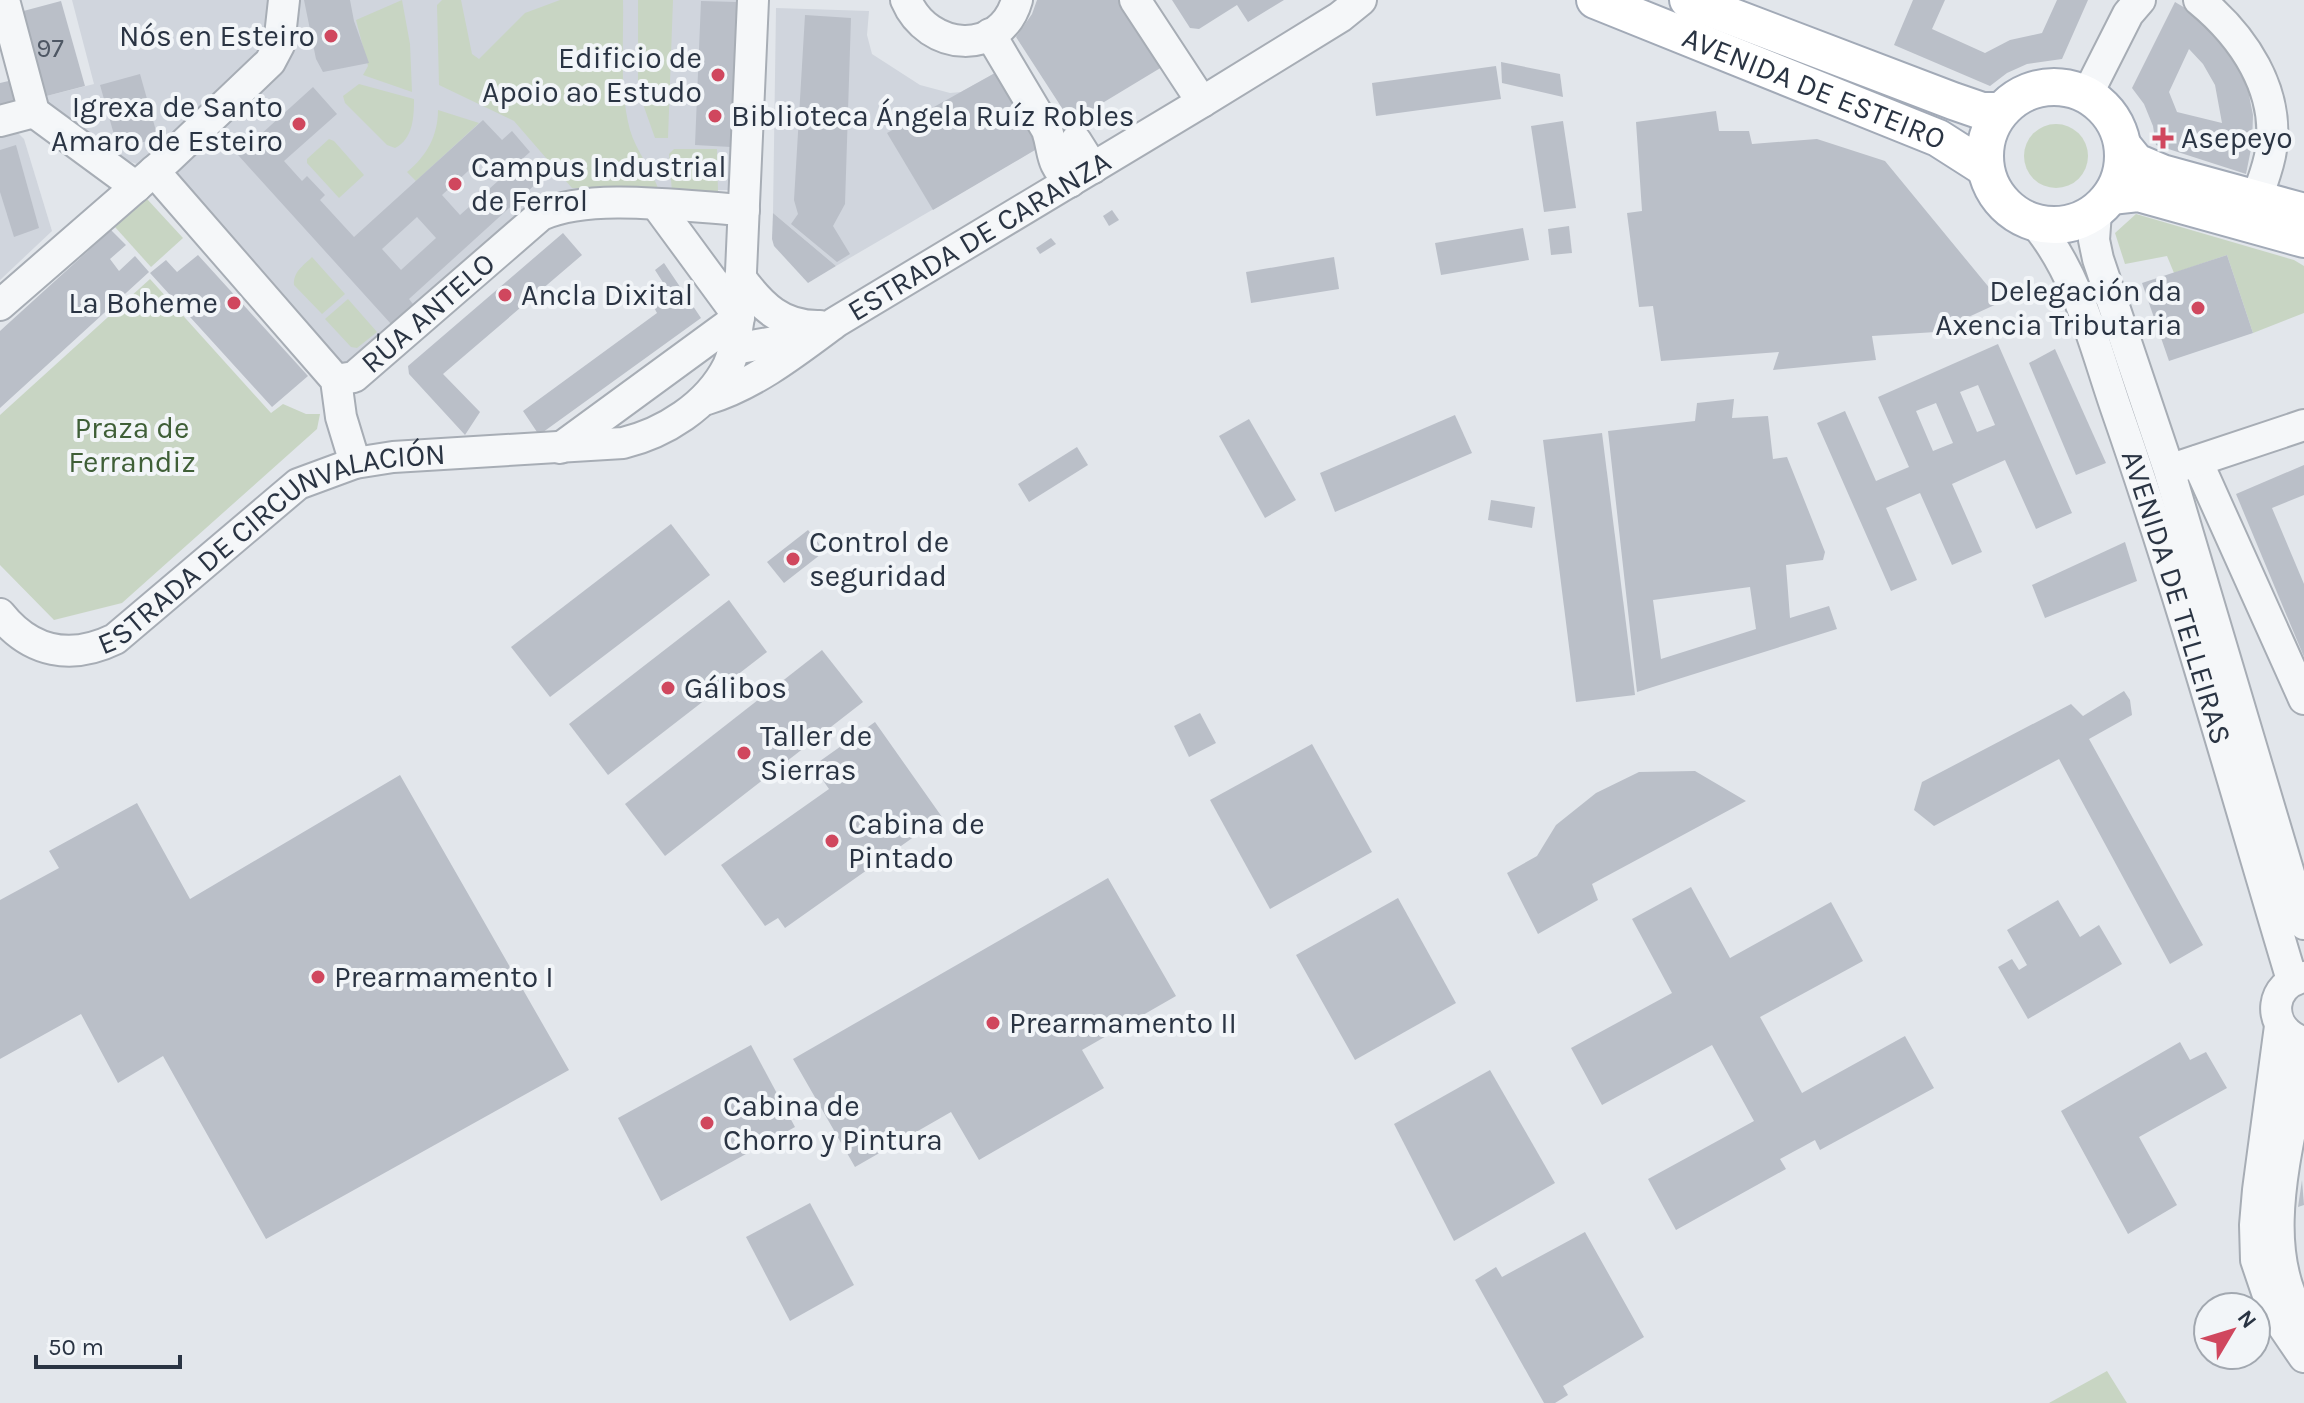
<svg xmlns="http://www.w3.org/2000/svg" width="2304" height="1403" viewBox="0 0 2304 1403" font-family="Karla,sans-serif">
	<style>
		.built { fill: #d0d5dd }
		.green { fill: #c8d5c3 }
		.building { fill: #babfc8; fill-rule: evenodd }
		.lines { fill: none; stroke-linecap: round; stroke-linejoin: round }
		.minor-casing { stroke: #a7adb5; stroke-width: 34 }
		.major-casing { stroke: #a2aab7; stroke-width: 40 }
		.minor { stroke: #f5f7f9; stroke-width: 30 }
		.major { stroke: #fff; stroke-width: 36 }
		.poi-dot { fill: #d0475e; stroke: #f2f5f8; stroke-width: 3 }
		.labels { text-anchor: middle; stroke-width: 8; stroke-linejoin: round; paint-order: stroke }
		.number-label { font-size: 26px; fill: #4e5764 }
		.poi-label { font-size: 30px; fill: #2a3443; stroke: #f2f5f8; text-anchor: start }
		.street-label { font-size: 30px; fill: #2a3443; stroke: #f2f5f8 }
		.park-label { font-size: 30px; fill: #3f5f37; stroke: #f2f5f8 }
	</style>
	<rect width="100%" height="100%" fill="#e2e6eb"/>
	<!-- built -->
	<g class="built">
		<path d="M72,0H741L733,190L546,191L346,372L172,178L111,154L39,98L94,84Z"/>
		<path d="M776,8L869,11L867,35L872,54L920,85L950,93L961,92L995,73L1040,147L836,266L773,213Z"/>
		<path d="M15,130L24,139L52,231L0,280V135Z"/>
	</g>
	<!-- green -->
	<g class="green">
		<path d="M402,0L410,44L412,92L363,75L368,66L356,20Z"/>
		<path d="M442,0H461L472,54L479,59L525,13L560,0H623C624,42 619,89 630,130C636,151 652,169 659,191L572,188L514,121L439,85L437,5Z"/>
		<path d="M638,0H673L668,138H655L638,90Z"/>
		<path d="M359,84L414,99C414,117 413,139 395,148L387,145L345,103L343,96Z"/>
		<path d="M438,110L479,123L416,181L407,172C427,156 438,135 438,110Z"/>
		<circle cx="2056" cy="156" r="32"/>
		<path d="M329,139L334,141L364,175L339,198L307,163V159Z"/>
		<path d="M674,149H717L718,192H672L669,154Z"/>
		<path d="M147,199L183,238L151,267L115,227Z"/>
		<path d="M2136,214L2294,260L2304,266V313L2253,333L2227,255L2174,273L2167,256L2125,264L2115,233Z"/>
		<path d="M312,257L345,294L322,314L294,285C293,272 303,266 312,257Z"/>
		<path d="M150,279L271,413L283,404L306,414H320L317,429L122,603L54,620L0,565V415Z"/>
		<path d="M348,299L377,332L357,348L351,347L325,319Z"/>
		<path d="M2107,1371L2127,1403H2049Z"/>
	</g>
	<!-- building -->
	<g class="building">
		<path d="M304,0H350L354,21L369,63L323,72L316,59Z"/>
		<path d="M1037,0H1119L1162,67L1071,122L1016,37L1032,14Z"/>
		<path d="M1172,0H1284L1248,22L1237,5L1199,29L1190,28Z"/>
		<path d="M1913,0H1945L1932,29L1985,53L2010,40L2042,33L2057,0H2088L2062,59L2027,64L2007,73L1990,86L1894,45Z"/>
		<path d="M61,1L85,86L39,98L16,13Z"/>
		<path d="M701,1L737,2L735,69H738L737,80H734L731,147L695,145Z"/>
		<path d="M2175,2L2202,18L2226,43L2246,80L2253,115L2252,144L2246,174L2156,145L2153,126L2144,104L2132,88ZM2189,49L2203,64L2215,85L2222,123L2177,112L2169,92Z"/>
		<path d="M805,15L851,18L845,204L833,226L850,254L837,262L791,224L798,214L794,200Z"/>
		<path d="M1501,62L1560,74L1563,97L1502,83Z"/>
		<path d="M1496,66L1501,99L1376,116L1372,83Z"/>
		<path d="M995,73L1040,147L933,210L887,133Z"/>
		<path d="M140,74L158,138L118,149L100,85Z"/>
		<path d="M13,80L19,104L0,109V83Z"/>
		<path d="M313,87L337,114L284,161L302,181L307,176L325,195L320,200L354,237L483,120L502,140L512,131L530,152L520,161L539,181L409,299L413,304L391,324L238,155ZM479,161L498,181L460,215L442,195ZM417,217L436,238L401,270L382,249Z"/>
		<path d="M1716,111L1719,131H1749L1752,144L1817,139L1885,161L2001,302L1936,332L1872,336L1876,360L1773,370L1779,352L1661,361L1653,306L1639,307L1627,213L1642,211L1636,122Z"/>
		<path d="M1563,121L1576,208L1544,212L1531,126Z"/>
		<path d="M16,145L39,228L14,237L0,192V150Z"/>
		<path d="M1112,210L1119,220L1109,226L1103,216Z"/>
		<path d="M773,213L836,266L808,283L774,246L772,239Z"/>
		<path d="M1569,226L1572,253L1551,255L1548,229Z"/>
		<path d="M1523,228L1529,260L1441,275L1435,243Z"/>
		<path d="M111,230L126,245L110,259L119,271L135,256L149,272L0,408V331Z"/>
		<path d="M563,233L582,255L443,374L480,412L465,435L409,374L408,366Z"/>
		<path d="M1051,238L1056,244L1040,254L1036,248Z"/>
		<path d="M198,255L308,376L272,407L150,273L166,260L177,272Z"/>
		<path d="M2227,255L2253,333L2169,361L2142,283Z"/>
		<path d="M1334,257L1339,289L1251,303L1246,272Z"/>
		<path d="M664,263L701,318L539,435L523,411L657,313L647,295L664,284L655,270Z"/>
		<path d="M1998,344L2072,513L2036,529L2005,460L1952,484L1982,552L1952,565L1920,493L1886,508L1917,580L1891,591L1817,423L1845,411L1876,481L1909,467L1878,397ZM1978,385L1995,425L1977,432L1960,392ZM1936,403L1953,443L1933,451L1916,411Z"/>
		<path d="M2055,349L2106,463L2076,475L2029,363Z"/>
		<path d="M1734,399L1732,418L1768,416L1773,459L1787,457L1825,552L1823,560L1786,565L1790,618L1829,606L1837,629L1637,692L1608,431L1695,421L1697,403ZM1750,587L1756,629L1661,659L1653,600Z"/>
		<path d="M1455,415L1472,453L1335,512L1320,473Z"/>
		<path d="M1249,419L1296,500L1265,518L1219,436Z"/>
		<path d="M1602,433L1635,695L1576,702L1543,440Z"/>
		<path d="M1077,447L1088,465L1029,502L1018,484Z"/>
		<path d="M2304,465V495L2272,508L2304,584V657L2236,494Z"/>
		<path d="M1491,500L1535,507L1532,528L1488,520Z"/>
		<path d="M671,524L710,575L550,697L511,647Z"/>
		<path d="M808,530L825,551L784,583L767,562Z"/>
		<path d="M2125,542L2137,581L2045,618L2032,585Z"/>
		<path d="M729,600L767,652L608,775L569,724Z"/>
		<path d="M822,650L863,702L665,856L625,804Z"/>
		<path d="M2124,691L2130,700L2132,715L2089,739L2203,945L2170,964L2059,759L1934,826L1914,810L1922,782L2071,704L2083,716Z"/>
		<path d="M1200,713L1216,743L1189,757L1174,726Z"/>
		<path d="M875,722L942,817L785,928L778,918L765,926L721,865L829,789L813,766Z"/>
		<path d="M1312,744L1372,852L1270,909L1210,800Z"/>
		<path d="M1695,771L1746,801L1592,884L1598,900L1538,934L1507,873L1537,856L1556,825L1596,793L1639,772Z"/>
		<path d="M400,775L569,1070L266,1239L163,1056L118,1083L81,1014L0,1059V900L59,868L49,851L137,803L190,899Z"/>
		<path d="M1108,878L1176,996L1082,1050L1104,1088L979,1160L951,1112L855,1167L793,1059Z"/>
		<path d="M1691,887L1730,958L1831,902L1863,961L1760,1017L1802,1093L1905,1036L1934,1088L1820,1150L1815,1140L1780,1159L1786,1169L1676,1230L1648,1179L1754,1121L1712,1045L1602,1105L1571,1048L1672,993L1632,919Z"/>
		<path d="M1398,898L1456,1003L1355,1060L1296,955Z"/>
		<path d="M2058,900L2080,937L2099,925L2122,964L2028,1019L1998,967L2012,959L2019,970L2027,965L2007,930Z"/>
		<path d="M2180,1042L2190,1060L2206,1052L2227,1088L2139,1137L2177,1205L2128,1234L2061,1111Z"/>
		<path d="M751,1045L795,1127L661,1201L618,1118Z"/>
		<path d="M1490,1070L1555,1183L1454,1241L1394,1124Z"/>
		<path d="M2302,1180L2304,1205L2298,1207Z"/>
		<path d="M810,1203L854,1285L790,1321L746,1237Z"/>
		<path d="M1585,1232L1644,1337L1563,1386L1568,1395L1555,1403H1544L1475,1280L1496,1267L1502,1277Z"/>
	</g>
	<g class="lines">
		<!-- minor casing -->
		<g class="minor-casing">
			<g id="minor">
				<path d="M4,0L34,112L136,187"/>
				<path d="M906,0C928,52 1001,57 1017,0"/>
				<path d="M1135,0L1202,102"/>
				<path d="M2199,0C2243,36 2280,90 2271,150C2269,166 2262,182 2257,198"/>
				<path d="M990,34L1047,130C1055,155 1049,161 1070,182"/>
				<path d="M2087,95L2128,14L2140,0"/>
				<path d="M0,121L34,112"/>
				<path d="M1076,141L1093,168"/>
				<path d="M154,171L336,380L341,417L355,463"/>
				<path d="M2096,212L2094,240L2098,259L2169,470L2304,924"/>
				<path id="s1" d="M2035,223C2079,275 2095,348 2117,411C2182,598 2235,790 2292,980"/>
				<path d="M740,277C761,306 782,327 820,326"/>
				<path d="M0,305L168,159L270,62L279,45L284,0"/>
				<path d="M734,349L780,341L808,333"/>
				<path id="s2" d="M336,380L354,377L541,215C592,192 686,207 744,210"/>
				<path id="s3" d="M707,399C754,385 797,351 836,322L1202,102L1340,17L1361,0"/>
				<path d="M560,448L739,317L656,204"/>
				<path d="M2197,461L2304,699"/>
				<path d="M2181,466L2304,425"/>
				<path id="s4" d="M0,614C31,653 72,660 115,639L298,484L355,463L393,457L623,443C664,433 708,406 728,366C735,352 736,333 739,317L753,0"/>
				<path d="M2280,1026L2258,1190L2255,1225L2256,1260L2274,1313L2304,1357"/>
				<path d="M2296,1039C2266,1023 2271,984 2304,977"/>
				<path d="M2304,1059C2291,1141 2254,1247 2304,1321"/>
			</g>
		</g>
		<!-- major casing -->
		<g class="major-casing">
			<g id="major">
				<path id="s5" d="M1595,0L1938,138L1985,168"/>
				<path d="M1688,0L1953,101L1982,111H2000"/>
				<circle cx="2054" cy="156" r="69"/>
				<path d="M2123,146L2136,162L2162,173L2304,212"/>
				<path d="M2111,196L2138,193L2304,239"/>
			</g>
		</g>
		<!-- minor -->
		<use href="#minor" class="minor"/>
		<!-- major -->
		<use href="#major" class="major"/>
	</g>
	<!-- markers -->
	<g class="poi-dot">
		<circle cx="331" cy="36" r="8"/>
		<circle cx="718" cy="75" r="8"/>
		<circle cx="715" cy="116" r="8"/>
		<circle cx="299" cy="124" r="8"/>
		<path d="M2159 126h8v8h8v8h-8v8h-8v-8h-8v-8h8z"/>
		<circle cx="455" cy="184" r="8"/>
		<circle cx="505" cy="295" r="8"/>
		<circle cx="234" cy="303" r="8"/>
		<circle cx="2198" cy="308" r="8"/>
		<circle cx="793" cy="559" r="8"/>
		<circle cx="668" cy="688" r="8"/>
		<circle cx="744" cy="753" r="8"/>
		<circle cx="832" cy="841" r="8"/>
		<circle cx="318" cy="977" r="8"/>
		<circle cx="993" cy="1023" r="8"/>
		<circle cx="707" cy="1123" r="8"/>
	</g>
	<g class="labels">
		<!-- number labels -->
		<g class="number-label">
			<text x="50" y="57">97</text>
		</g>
		<!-- poi labels -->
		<g class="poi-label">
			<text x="315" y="46" text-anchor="end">Nós en Esteiro</text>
			<text x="702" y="68" text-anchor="end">Edificio de<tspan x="702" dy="34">Apoio ao Estudo</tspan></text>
			<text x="283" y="117" text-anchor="end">Igrexa de Santo<tspan x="283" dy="34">Amaro de Esteiro</tspan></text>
			<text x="731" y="126">Biblioteca Ángela Ruíz Robles</text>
			<text x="2181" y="148">Asepeyo</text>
			<text x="471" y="177">Campus Industrial<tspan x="471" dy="34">de Ferrol</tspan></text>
			<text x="2182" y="301" text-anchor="end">Delegación da<tspan x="2182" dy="34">Axencia Tributaria</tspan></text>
			<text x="521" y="305">Ancla Dixital</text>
			<text x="218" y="313" text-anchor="end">La Boheme</text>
			<text x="809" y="552">Control de<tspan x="809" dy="34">seguridad</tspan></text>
			<text x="684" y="698">Gálibos</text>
			<text x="760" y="746">Taller de<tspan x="760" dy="34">Sierras</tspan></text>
			<text x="848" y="834">Cabina de<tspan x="848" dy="34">Pintado</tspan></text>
			<text x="334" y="987">Prearmamento I</text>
			<text x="1009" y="1033">Prearmamento II</text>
			<text x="723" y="1116">Cabina de<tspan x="723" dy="34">Chorro y Pintura</tspan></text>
		</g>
		<!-- street labels -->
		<g class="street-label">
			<text dy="10" stroke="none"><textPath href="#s5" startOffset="236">AVENIDA DE ESTEIRO</textPath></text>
			<text dy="10" stroke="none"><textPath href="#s3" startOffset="318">ESTRADA DE CARANZA</textPath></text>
			<text dy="10" stroke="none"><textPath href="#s2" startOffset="116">RÚA ANTELO</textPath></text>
			<text dy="10" stroke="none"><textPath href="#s4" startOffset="316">ESTRADA DE CIRCUNVALACIÓN</textPath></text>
			<text dy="10" stroke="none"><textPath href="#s1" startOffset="402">AVENIDA DE TELLEIRAS</textPath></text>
		</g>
		<!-- park labels -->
		<g class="park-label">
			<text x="132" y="438">Praza de<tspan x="132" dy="34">Ferrandiz</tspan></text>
		</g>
	</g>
	<!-- north arrow -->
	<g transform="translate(2232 1331) rotate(52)"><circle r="38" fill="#f2f5f8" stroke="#a2a8b0" stroke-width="2"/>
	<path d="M0-6L14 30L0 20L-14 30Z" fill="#d0475e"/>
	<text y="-12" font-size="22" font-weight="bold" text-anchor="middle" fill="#2a3443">N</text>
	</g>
	<!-- scale -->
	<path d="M36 1355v12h144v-12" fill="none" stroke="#2a3443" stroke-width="4"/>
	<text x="48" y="1355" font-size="24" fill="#2a3443" stroke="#f2f5f8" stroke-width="6" paint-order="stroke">50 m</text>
</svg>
